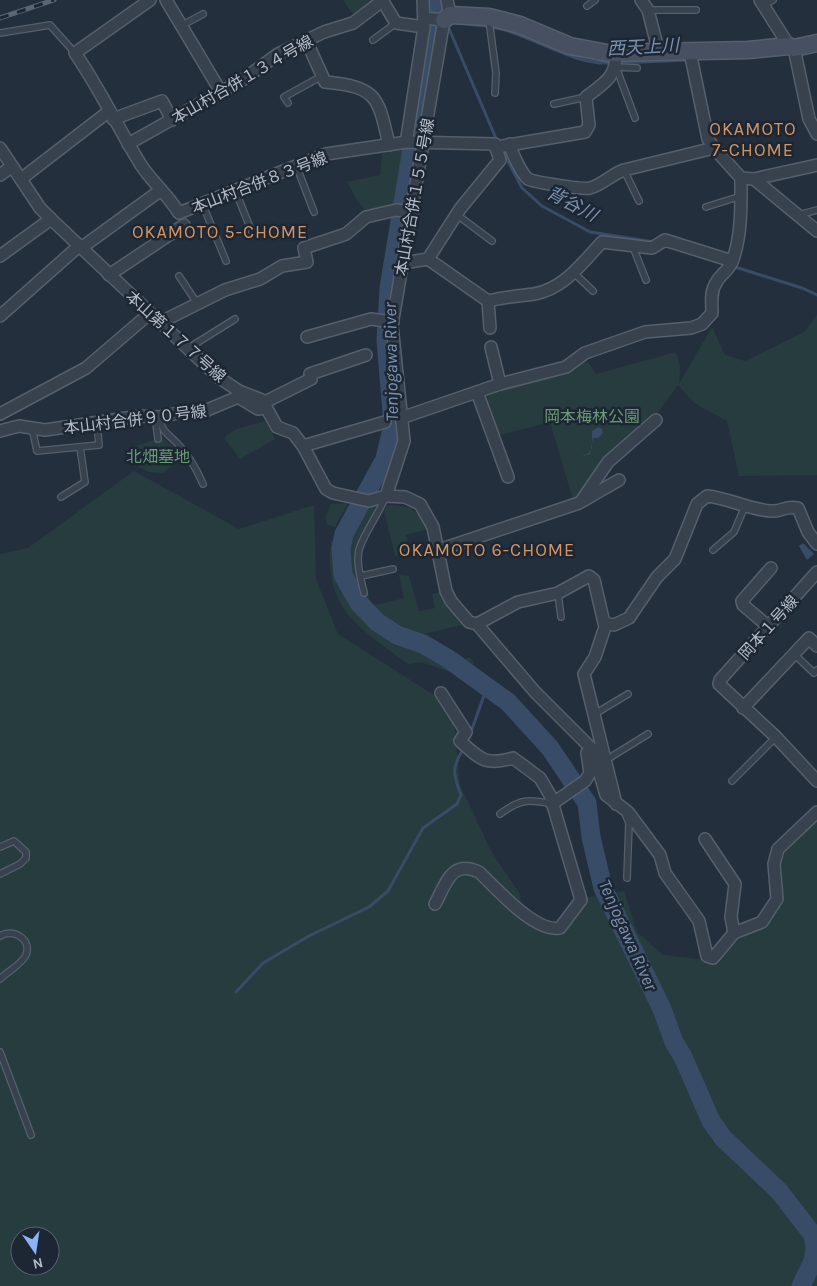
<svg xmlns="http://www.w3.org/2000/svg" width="817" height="1286" viewBox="0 0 817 1286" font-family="Karla,'Noto Sans JP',sans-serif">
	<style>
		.green { fill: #263c3f; fill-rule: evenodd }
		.water { fill: #394c67 }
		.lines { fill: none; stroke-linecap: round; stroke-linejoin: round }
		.stream { stroke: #394c67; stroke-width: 3 }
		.river { stroke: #394c67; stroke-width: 19 }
		.lane-casing { stroke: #565f6c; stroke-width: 8 }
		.street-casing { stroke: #565f6c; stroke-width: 14 }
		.secondary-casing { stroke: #565f6c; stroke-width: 19 }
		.lane { stroke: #38414e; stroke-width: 5.5 }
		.street { stroke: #38414e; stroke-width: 11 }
		.secondary { stroke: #465061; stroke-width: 16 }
		.rail-casing { stroke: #5a6575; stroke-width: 5 }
		.rail { stroke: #1d2633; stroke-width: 3; stroke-dasharray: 9; stroke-linecap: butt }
		.labels { text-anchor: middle; stroke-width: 5; stroke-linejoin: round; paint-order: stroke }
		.street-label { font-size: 16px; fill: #b4bcc9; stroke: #1d2633 }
		.park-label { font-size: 16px; fill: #6b9a76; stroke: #1d2633 }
		.water-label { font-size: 18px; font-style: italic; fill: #7c92b1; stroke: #1d2633 }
		.neighbourhood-label { font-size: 18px; letter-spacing: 1px; fill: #d59563; stroke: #1d2633 }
	</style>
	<rect width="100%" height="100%" fill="#242f3e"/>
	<!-- green -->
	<g class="green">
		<path d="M343,0H379L355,17Z"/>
		<path d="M406,145L396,205L366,211L357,200L347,182L380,175L383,148Z"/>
		<path d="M817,315V475L739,476L727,421L694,403L678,385L654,418L580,497L573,500L550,422L497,436L486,401L490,394L588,362L596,374L676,352L680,366L679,384L712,327L725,355L745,361L804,332Z"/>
		<path d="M265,421L275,439L240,459L224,438L234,430Z"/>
		<path d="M162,437L174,448L179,460L163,473L149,472L137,466L133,447Z"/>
		<path d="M134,471L239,529L314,505L316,579L338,634L437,697L454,719L460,785L492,853L520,894L522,920L558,935L584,898L624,891L637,932L663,955L714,961L731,942L766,927L784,901L780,853L817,815V1286H0V554L28,548ZM20,1236H50V1266H20Z"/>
		<path d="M348,503L335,527L328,525L325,518L331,504Z"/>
		<path d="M374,504L377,513L362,534L364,543L361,559L371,606L404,598L399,575L409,576L419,611L435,608L432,594L440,592L443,602L462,625L424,634L446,653L456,652L466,659L470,657L474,663L462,676L421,662L408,664C359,627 323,609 331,541L335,540L337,570L342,590L349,594C353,581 349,571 348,558C348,540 355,524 362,508Z"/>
		<path d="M388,505C413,506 416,509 428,529L406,535L409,551L395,556L384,510Z"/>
	</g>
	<!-- water -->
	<g class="water">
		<path d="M598,427L602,429L603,433L598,438H593L590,454L580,457L589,453L592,448V431Z"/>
		<path d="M803,543L814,554L807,560L799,546Z"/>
	</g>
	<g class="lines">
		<!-- stream -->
		<g class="stream">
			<path d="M434,6L440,13"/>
			<path d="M461,23C478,26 496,26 511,32C543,43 578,65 611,63"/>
			<path d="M447,24L498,143"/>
			<path d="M617,63L689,60"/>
			<path d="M502,150L522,188L542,206L590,232L654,242"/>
			<path d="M732,266L802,288L817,295"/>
			<path d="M467,743L487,687"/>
			<path d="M236,992L263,963L309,936L369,907L388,891L423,828L457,804L461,795C453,774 451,768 464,748"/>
		</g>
		<!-- river -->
		<path class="river" d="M433,0L434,15L389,288L386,340L393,425L385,459L344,534L341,549L343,575L359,603L377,622L397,635L423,644L447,658L508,702L550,748L587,803L591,837L603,888L662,1009L674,1042L683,1057L711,1121L723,1138L779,1191L813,1235L815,1248L813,1261L801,1286"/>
		<!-- lane casing -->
		<g class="lane-casing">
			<g id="lane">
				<path d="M763,5L773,0"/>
				<path d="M587,6L595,0"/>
				<path d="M648,10H696"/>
				<path d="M489,20L496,73L495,93"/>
				<path d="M181,26L203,14"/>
				<path d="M0,33L50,25L75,53"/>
				<path d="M373,40L396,23"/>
				<path d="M288,103L284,97L322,76"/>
				<path d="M554,104L586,97"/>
				<path d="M635,118L616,67L637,68"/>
				<path d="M296,165L314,212"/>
				<path d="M624,170L639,201"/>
				<path d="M235,190L252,232"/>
				<path d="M202,203L226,261"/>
				<path d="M706,207L741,196"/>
				<path d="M456,214L492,241"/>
				<path d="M798,215L817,210"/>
				<path d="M633,247L646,280"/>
				<path d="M574,273L593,291"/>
				<path d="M179,276L197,303"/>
				<path d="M187,349L235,319"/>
				<path d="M159,417C163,433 166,432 177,443C188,454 197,470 203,484"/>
				<path d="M32,428L37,451L99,445L97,423"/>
				<path d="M158,439L156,423L160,420"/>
				<path d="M61,497L85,482L80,447"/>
				<path d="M713,550L734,532L745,506"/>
				<path d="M361,576L393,569"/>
				<path d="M364,593C361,579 356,564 359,550C363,535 378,515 385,498"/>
				<path d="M558,593L561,617"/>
				<path d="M795,655L814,673L817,670"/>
				<path d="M593,715L628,694"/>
				<path d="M606,760L648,734"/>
				<path d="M732,781L776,737"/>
				<path d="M500,814C520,799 528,799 552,804"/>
				<path d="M626,816L629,823L627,878"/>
				<path d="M0,847L14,841L26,852V858L20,864L0,874"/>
				<path d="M0,936C13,928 32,939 26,955C22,964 7,972 0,979"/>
				<path d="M0,1052L31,1135"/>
			</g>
		</g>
		<!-- street casing -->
		<g class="street-casing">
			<g id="street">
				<path d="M150,0L75,53C100,89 118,128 141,165C152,182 168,195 179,213L326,154L407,142L495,144L496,148"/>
				<path d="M166,0L221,92"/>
				<path d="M382,0L396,23L424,27"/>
				<path d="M447,0L450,15"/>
				<path d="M641,0L648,10L659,53"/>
				<path d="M760,0L789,46"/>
				<path d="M306,40L325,82C378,87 378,97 389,145"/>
				<path d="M794,48L809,119L817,134"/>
				<path d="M690,52L708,139L714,148L741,178L754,179L817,231"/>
				<path d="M113,119L162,101L172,120"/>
				<path d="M407,137L424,27L423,0"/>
				<path d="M128,144L244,79L278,54L324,32L353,23L382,1"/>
				<path d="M510,144C511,152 522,174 528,179C533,182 584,190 590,188C602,185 612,174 624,170L714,148"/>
				<path d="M503,146L585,132L589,125L586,97C604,83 616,78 616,54"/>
				<path d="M0,148L40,208L51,219L218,377L239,391L262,400L277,427L293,433L303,446L326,489L333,493L369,501L386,496L405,497L420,504L433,527L446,591L451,601L469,622L477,624"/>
				<path d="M0,175L11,167"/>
				<path d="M21,179L108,112"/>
				<path d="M754,179L817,165"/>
				<path d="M81,248L161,190"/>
				<path d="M0,256L51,219"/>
				<path d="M428,259L488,301"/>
				<path d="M403,263L428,259L460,209L500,160L496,148"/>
				<path d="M109,275L184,225"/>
				<path d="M488,301C503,297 519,296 534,294C564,289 583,262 602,242L652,248L665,240L732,261"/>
				<path d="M488,301L490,328"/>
				<path d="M0,316L79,246"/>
				<path d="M159,323L225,290L260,279L282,266L307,262L304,248L346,234L366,217L396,210L413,212"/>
				<path d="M307,337L371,319L393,322"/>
				<path d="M491,347L500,384"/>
				<path d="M477,392L508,477"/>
				<path d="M263,403L311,379L310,374L366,355"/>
				<path d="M0,414L86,368L149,314"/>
				<path d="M401,418L500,384L566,367L585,353L645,332L691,328L702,324L712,313C712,303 710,292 716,283C720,275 728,271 732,262C742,236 741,205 741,178"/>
				<path d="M0,431L19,426L45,430L140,416L159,417L178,413H200L238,397L258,409L266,408"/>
				<path d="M303,446L385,422"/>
				<path d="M386,496L404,441L392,325L444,20L424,18"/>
				<path d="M582,500L608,462L656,420"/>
				<path d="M439,550L579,503L619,480"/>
				<path d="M817,572L720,680L719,684L776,737L817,781"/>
				<path d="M477,624L518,602L558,593L589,576L594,580L604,623L614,625L629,618L657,577L675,559L697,504L707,496C729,498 749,510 772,511C782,512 785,505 798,508L808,532L817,544"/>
				<path d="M477,624L535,692L593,750L587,753L590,773L585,781L552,804"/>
				<path d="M606,624L595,657L584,674L616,804"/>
				<path d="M769,627L743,605L742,601L771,568"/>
				<path d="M743,708L809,638L817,646"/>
				<path d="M593,750L606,795L628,812L660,855L665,873L699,921L707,956L713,958L734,933L762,922L777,899L774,864L778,849L817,812"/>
				<path d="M705,839L735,884L731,917L734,933"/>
				<path d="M435,904C446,884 451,859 479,872C496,888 535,933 560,928L581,900L550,795L540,778L513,758C485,766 480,759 460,741L466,732L441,693"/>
			</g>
		</g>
		<!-- secondary casing -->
		<g class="secondary-casing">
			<path id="secondary" d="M444,20L450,15L489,17L520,25L570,46L607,53L748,50L789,46L794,48L817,43"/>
		</g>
		<!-- lane -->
		<use href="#lane" class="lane"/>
		<!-- street -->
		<use href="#street" class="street"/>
		<!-- secondary -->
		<use href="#secondary" class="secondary"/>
		<!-- rail casing -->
		<g class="rail-casing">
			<path id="rail" d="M0,18L54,0"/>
		</g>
		<!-- rail -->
		<use href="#rail" class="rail"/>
	</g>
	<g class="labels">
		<!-- street labels -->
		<g class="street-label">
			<text transform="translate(242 79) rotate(-30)" y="6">本山村合併１３４号線</text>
			<text transform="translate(259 182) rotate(-21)" y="6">本山村合併８３号線</text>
			<text transform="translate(414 197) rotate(-80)" y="6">本山村合併１５５号線</text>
			<text transform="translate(176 336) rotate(42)" y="6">本山第１７７号線</text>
			<text transform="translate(135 419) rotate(-7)" y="6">本山村合併９０号線</text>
			<text transform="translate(768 627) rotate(-48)" y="6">岡本１号線</text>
		</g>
		<!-- park labels -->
		<g class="park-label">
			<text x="592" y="422">岡本梅林公園</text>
			<text x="158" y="462">北畑墓地</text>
		</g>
		<!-- water labels -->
		<g class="water-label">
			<text transform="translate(643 47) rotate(-3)" y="6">西天上川</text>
			<text transform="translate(572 204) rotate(28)" y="6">背谷川</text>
			<text transform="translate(391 362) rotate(-91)" y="6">Tenjogawa River</text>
			<text transform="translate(628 935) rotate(66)" y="6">Tenjogawa River</text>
		</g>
		<!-- neighbourhood labels -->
		<g class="neighbourhood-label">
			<text x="753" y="135">OKAMOTO<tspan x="753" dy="21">7-CHOME</tspan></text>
			<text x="220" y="238">OKAMOTO 5-CHOME</text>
			<text x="487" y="556">OKAMOTO 6-CHOME</text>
		</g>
	</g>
	<!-- north arrow -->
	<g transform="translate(35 1251) rotate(167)"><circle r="24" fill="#1d2633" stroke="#59626f"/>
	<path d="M0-4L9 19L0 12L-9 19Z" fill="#8ab4f8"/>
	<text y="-8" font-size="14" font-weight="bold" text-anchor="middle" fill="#b4bcc9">N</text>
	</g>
</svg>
